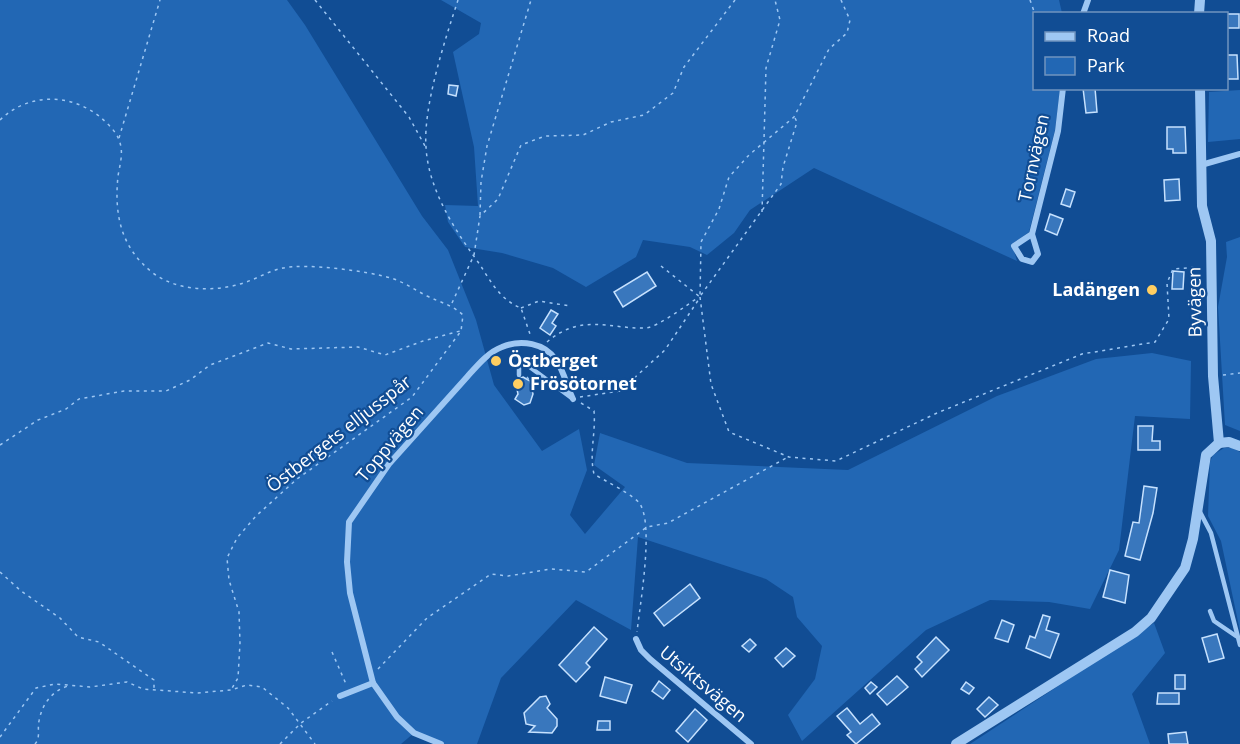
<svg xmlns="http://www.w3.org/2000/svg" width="1240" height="744" viewBox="0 0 1240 744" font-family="'Open Sans',sans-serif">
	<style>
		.green { fill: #2267b4 }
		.building { fill: #3977bd; stroke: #c6e1fe; stroke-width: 1.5 }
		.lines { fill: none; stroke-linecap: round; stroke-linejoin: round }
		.path { stroke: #9ec7f3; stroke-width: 1.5; stroke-dasharray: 3 4.5; stroke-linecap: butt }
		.service { stroke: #9ec7f3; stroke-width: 4.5 }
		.minor { stroke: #9ec7f3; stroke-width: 6 }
		.tertiary { stroke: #9ec7f3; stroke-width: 10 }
		.poi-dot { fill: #ffce61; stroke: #114d94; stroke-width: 2 }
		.labels { text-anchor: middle; stroke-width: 4.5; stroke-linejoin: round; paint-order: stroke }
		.street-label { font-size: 18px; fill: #fff; stroke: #114d94 }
		.poi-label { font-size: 18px; font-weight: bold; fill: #fff; stroke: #114d94; text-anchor: start }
	</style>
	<rect width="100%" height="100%" fill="#114d94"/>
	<!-- green -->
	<g class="green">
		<path d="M0,0H287L305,25L422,216L448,250L476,320L494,385L542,451L579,429L587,470L570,515L585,534L625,487L594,465L600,433L687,463L848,470L997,396L1096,359L1152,353L1191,361L1190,419L1135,416L1119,550L1090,609L1049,602L990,600L926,630L802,741L788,715L815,679L822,646L797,617L793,597L766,579L638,537L631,630L576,600L501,678L477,744H441L414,733L401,744H0Z"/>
		<path d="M441,0H1059L1062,13L1034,14V88L1060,89L1055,130L1029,232L1012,244L1017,261L814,168L750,210L734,233L707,255L690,247L643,240L636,257L586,287L553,268L502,253L465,247L448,222L445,205L478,206L474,147L453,52L479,34L481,23Z"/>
		<path d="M1240,90V139L1208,142L1209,92Z"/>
		<path d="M1240,237V431L1225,425L1218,307L1227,257L1226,242Z"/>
		<path d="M1224,448H1232L1240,452V631L1221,541L1208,516L1210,462L1213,455Z"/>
		<path d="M1154,623L1165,653L1132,694L1150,744H970Z"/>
	</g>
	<!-- building -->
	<g class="building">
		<rect x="1227" y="14" width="12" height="14"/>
		<path d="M1227,55H1237L1238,79H1227Z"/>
		<path d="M449,85L458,86L456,96L448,94Z"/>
		<path d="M1083,88H1095L1097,112L1086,113Z"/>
		<path d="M1167,127H1185L1186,153H1173V149H1167Z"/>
		<path d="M1179,179L1180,200L1165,201L1164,180Z"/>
		<path d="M1066,189L1075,192L1070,207L1061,204Z"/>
		<path d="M1050,214L1063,219L1057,235L1045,230Z"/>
		<path d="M1173,271L1184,272L1183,289H1172Z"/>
		<path d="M647,272L656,286L623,307L614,292Z"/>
		<path d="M551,310L558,314L552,323L556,326L550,335L540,328Z"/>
		<path d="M523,377L530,381L533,394L530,403L524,405L515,399L518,394L515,380Z"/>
		<path d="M1138,426H1153L1152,441H1160V450H1138Z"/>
		<path d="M1144,486L1157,488L1153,513L1140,560L1125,556L1133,522L1139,523Z"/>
		<path d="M1110,570L1129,575L1125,603L1103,597Z"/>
		<path d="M690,584L700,598L664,626L654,613Z"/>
		<path d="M1043,615L1050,617L1046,630L1059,634L1050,658L1026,648L1030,636L1035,638Z"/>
		<path d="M1002,620L1014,625L1008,642L995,638Z"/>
		<path d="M594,627L607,639L586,663L590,667L576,682L559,665Z"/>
		<path d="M1217,634L1224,658L1209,662L1202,638Z"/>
		<path d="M936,637L949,650L922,677L915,669L922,662L917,657Z"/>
		<path d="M750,639L756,645L749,652L742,646Z"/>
		<path d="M786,648L795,656L783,667L775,658Z"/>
		<rect x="1175" y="675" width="10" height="14"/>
		<path d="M897,676L908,687L887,705L877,694Z"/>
		<path d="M605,677L632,685L626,703L600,696Z"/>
		<path d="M659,681L670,690L663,699L652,691Z"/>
		<path d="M871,682L877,687L870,694L865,688Z"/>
		<path d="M966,682L974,688L969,694L961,689Z"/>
		<path d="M1158,693H1179V704H1157Z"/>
		<path d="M546,696L550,704L547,708L557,719V726L552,733L529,732L535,726L526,724L524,713L540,697Z"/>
		<path d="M989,697L998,705L985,717L977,709Z"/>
		<path d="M847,708L860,724L872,714L880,724L856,744L847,735L851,732L837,716Z"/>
		<path d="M695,709L707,720L688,742L676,731Z"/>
		<path d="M598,721H610V730H597Z"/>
		<path d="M1186,732L1188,744H1169L1168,734Z"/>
	</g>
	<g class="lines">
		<!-- path -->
		<g class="path">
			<path d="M315,0L409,117L425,146"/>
			<path d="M458,0C445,40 423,106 426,147C428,186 451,224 473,255C489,276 496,298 521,308L531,337"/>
			<path d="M1030,0L1035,14"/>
			<path d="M0,120C28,93 69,93 99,116C107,123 116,131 119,140C124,152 120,164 118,176C114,215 121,248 153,273C177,291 213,292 240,284C255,280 268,271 283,268C306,263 367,271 391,278C404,282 415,290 427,296C441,303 451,304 463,315L461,331L412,397L297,479L256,516L237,538L227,558L229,580L239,612L240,643L238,678L231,690"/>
			<path d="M119,138L160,0"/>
			<path d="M762,212L766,68L780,20L775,0"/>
			<path d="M480,215L481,182L487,146L531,0"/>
			<path d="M661,266L700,297L701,242L719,209L729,177L749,155L794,117L829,49L847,33L850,20L841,0"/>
			<path d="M701,295L781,184L783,167L797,122L795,118"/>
			<path d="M700,297L711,384L729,432L789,457L836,461L937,413L1082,354L1155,342L1169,319L1167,283L1173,269L1198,267"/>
			<path d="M452,303L474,255L480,216L498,199L521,145L545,136L583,135L611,122L644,115L673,93L684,67L735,0"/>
			<path d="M521,308L539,301L570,306"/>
			<path d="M547,342C581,313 608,329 646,328C658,327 688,304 699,297"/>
			<path d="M1223,375L1240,373"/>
			<path d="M527,377L532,384L539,385"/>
			<path d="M580,397L620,391L665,350L699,299"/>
			<path d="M581,403L594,411C596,433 589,453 594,474C605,481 634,495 640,504C654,526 640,604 637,632"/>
			<path d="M0,445L38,420L66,409L79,399L124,391H166L190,380L210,365L268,343L291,349L358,347L385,355L423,341L460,331"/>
			<path d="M0,572L21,591L60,618L78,637L99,642L154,680V689"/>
			<path d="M332,652L346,684"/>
			<path d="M378,669L427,618L491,574L508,576L551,569L586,572L647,527L668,523L788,457"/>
			<path d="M0,737L36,688L55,684L90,687L127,682L143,689L197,693L231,690L247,685L262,687L288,708L315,744"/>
			<path d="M35,744C41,737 37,729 39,721C42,704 52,691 68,686"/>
			<path d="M280,744L301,723L332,701"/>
		</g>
		<!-- service -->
		<g class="service">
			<path d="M519,375V362L527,365L573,399"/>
			<path d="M1200,512L1211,533L1240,645"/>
			<path d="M1210,611L1214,621L1236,636"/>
		</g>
		<!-- minor -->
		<g class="minor">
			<path d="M1083,14L1088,0"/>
			<path d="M1201,165L1240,154"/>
			<path d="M1032,234L1014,246L1022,259L1032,262L1038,254L1032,234L1058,131L1063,88"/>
			<path d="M636,639L641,650L650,659L751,744"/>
			<path d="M373,683L350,593L347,562L349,522L389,464L467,377C476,367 488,352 502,347C521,339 545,343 556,360C564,371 567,387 573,399"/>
			<path d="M340,696L373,683L397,717L414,733L441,744"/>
		</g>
		<!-- tertiary -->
		<g class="tertiary">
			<path d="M1199,14L1200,0"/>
			<path d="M1219,443L1229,442L1240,446"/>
			<path d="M956,744L1135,632L1151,618L1185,568L1193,539L1206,455L1219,443L1213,376L1211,241L1202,206L1200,88"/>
		</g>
	</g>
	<!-- markers -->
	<g class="poi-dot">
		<circle cx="1152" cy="290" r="6"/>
		<circle cx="496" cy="361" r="6"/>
		<circle cx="518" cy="384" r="6"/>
	</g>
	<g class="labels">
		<!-- street labels -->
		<g class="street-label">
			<text transform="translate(1034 158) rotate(-78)" y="6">Tornvägen</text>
			<text transform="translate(1195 302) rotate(-91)" y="6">Byvägen</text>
			<text transform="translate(339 434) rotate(-38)" y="6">Östbergets elljusspår</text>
			<text transform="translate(390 444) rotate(-50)" y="6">Toppvägen</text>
			<text transform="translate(703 684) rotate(40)" y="6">Utsiktsvägen</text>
		</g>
		<!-- poi labels -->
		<g class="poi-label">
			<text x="1140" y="296" text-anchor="end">Ladängen</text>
			<text x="508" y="367">Östberget</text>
			<text x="530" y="390">Frösötornet</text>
		</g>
	</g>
	<!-- legend -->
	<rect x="1033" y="12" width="195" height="78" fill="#114d94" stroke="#7094bf" stroke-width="1.5"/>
	<rect x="1045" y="32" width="30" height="9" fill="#9ec7f3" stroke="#7094bf" stroke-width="1.5"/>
	<text x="1087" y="42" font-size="18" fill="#ffffff">Road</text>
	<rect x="1045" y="57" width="30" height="18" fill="#2267b4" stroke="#7094bf" stroke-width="1.5"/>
	<text x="1087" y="72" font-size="18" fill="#ffffff">Park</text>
</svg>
